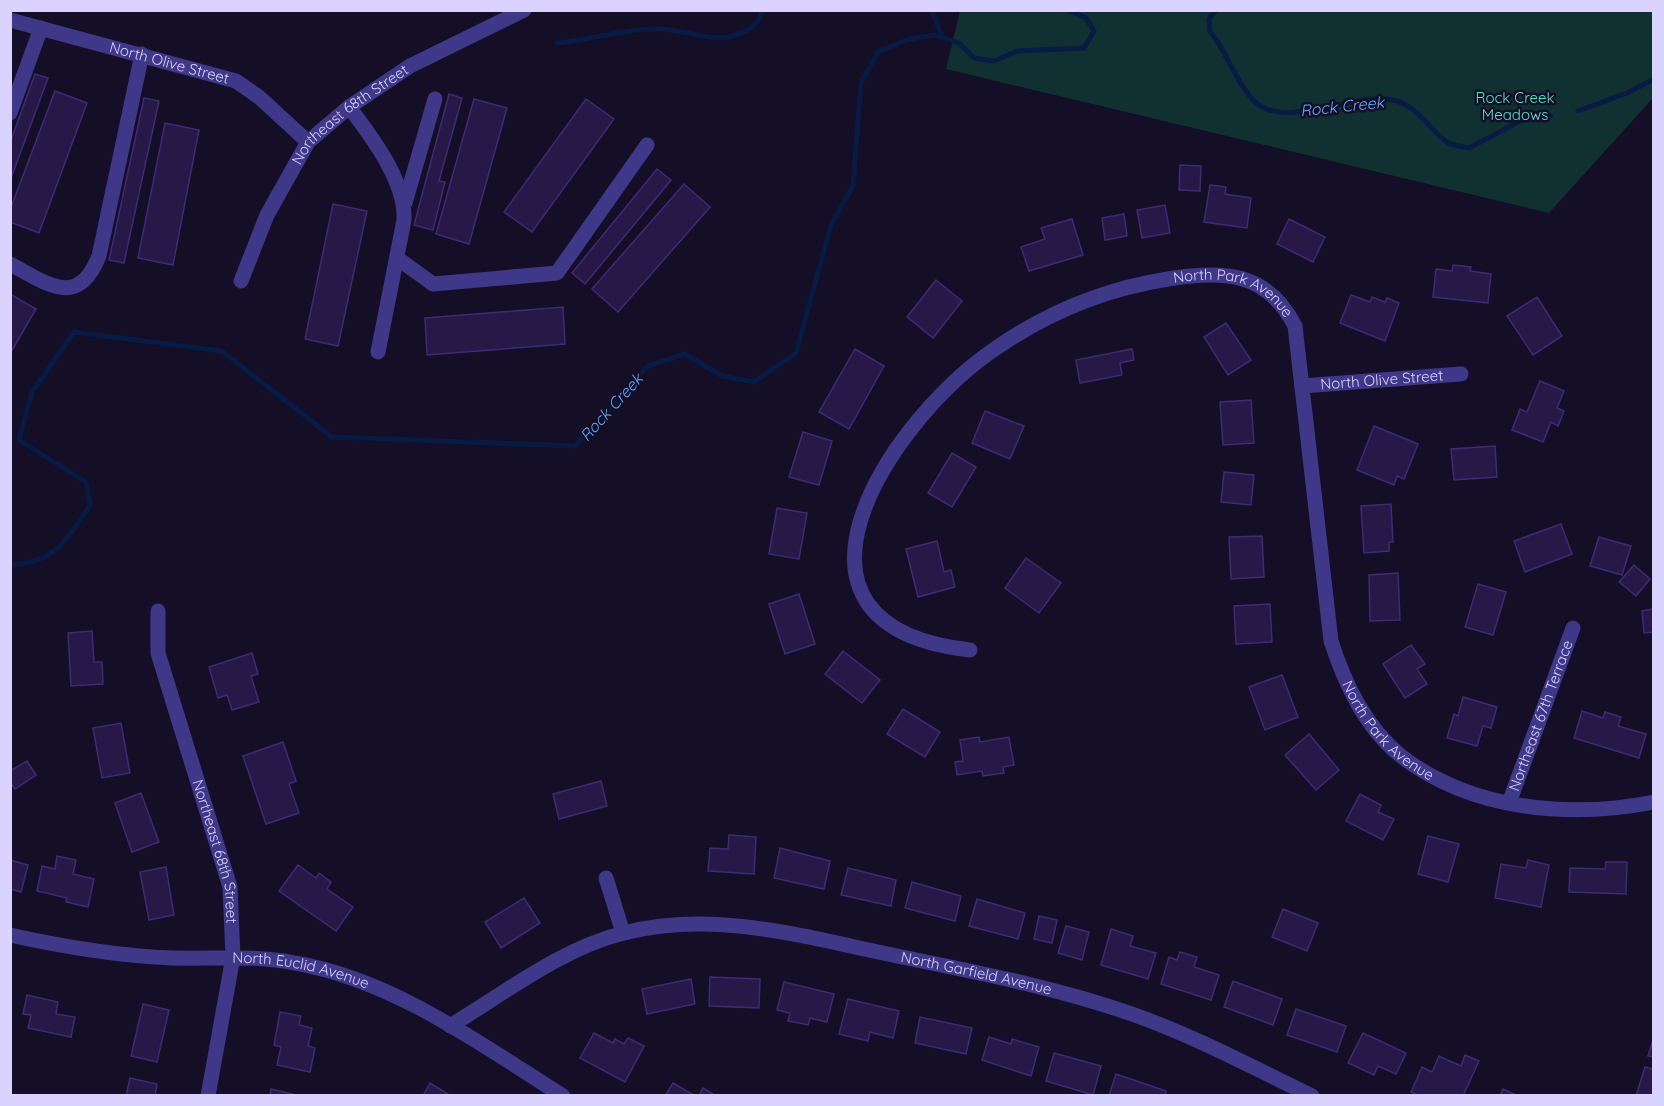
<svg xmlns="http://www.w3.org/2000/svg" width="1664" height="1106" viewBox="0 0 1664 1106" font-family="Quicksand,sans-serif">
	<style>
		.green { fill: #113031 }
		.lines { fill: none; stroke-linecap: round; stroke-linejoin: round }
		.stream { stroke: #081b45; stroke-width: 5 }
		.building { fill: #261948; stroke: #3e2a75; stroke-width: 1.5 }
		.minor { stroke: #3f3787; stroke-width: 15 }
		.labels { text-anchor: middle; stroke-width: 5; stroke-linejoin: round; paint-order: stroke }
		.street-label { font-size: 15px; fill: #dbd3ff; stroke: #140e26 }
		.park-label { font-size: 15px; fill: #5ae4ca; stroke: #140e26 }
		.water-label { font-size: 16px; font-style: italic; fill: #61acff; stroke: #140e26 }
	</style>
	<rect width="100%" height="100%" fill="#140e26"/>
	<!-- green -->
	<path class="green" d="M960,11H1653V98L1549,213L946,69Z"/>
	<g class="lines">
		<!-- stream -->
		<g class="stream">
			<path d="M932,10L942,37"/>
			<path d="M1216,10L1209,19L1210,31C1227,52 1235,81 1254,101C1284,132 1359,89 1397,101C1419,108 1430,130 1447,142C1452,146 1462,146 1469,148L1520,121L1551,116"/>
			<path d="M557,43C590,40 623,29 657,29C680,28 706,41 729,37C746,33 757,27 763,10"/>
			<path d="M1578,111L1627,93L1654,79"/>
			<path d="M10,565C56,563 67,539 90,505L86,482L19,440L32,392L74,332L222,351L332,437L575,446L648,366L685,354L722,376L754,382L796,353L831,225L853,186L861,82L878,52L909,39L935,35L959,43L974,58L994,61L1017,51L1084,48L1094,31L1086,18L1068,10"/>
		</g>
	</g>
	<!-- building -->
	<g class="building">
		<path d="M35,74L48,78L10,181V143Z"/>
		<path d="M55,91L87,103L39,233L10,222V210Z"/>
		<path d="M449,94L462,98L439,181L445,182L433,230L414,225Z"/>
		<path d="M144,98L159,101L124,263L109,260Z"/>
		<path d="M474,99L507,108L469,244L436,234Z"/>
		<path d="M586,99L614,119L532,232L504,212Z"/>
		<path d="M165,123L199,130L173,265L138,258Z"/>
		<path d="M1180,165L1201,166L1200,191L1179,190Z"/>
		<path d="M657,169L671,180L585,284L572,273Z"/>
		<path d="M684,184L710,207L618,312L592,289Z"/>
		<path d="M1210,185L1226,187L1225,194L1251,198L1247,228L1204,222Z"/>
		<path d="M333,204L367,211L338,346L305,339Z"/>
		<path d="M1165,205L1170,233L1142,238L1137,210Z"/>
		<path d="M1124,214L1127,236L1105,240L1102,218Z"/>
		<path d="M1072,219L1083,255L1029,271L1021,247L1045,239L1041,228Z"/>
		<path d="M1289,219L1325,237L1313,262L1277,244Z"/>
		<path d="M1453,265L1471,267L1470,271L1491,274L1488,303L1433,297L1436,269L1452,271Z"/>
		<path d="M936,280L962,301L933,338L907,317Z"/>
		<path d="M10,294L36,309L10,354Z"/>
		<path d="M1351,295L1370,302L1372,297L1385,302L1387,298L1399,303L1385,341L1340,323Z"/>
		<path d="M1537,297L1562,336L1533,355L1507,316Z"/>
		<path d="M563,307L565,344L427,355L425,318Z"/>
		<path d="M1226,323L1251,360L1228,375L1204,337Z"/>
		<path d="M855,349L884,366L849,429L819,412Z"/>
		<path d="M1132,349L1134,360L1120,363L1122,375L1080,383L1076,360Z"/>
		<path d="M1540,381L1564,391L1557,408L1564,411L1558,426L1551,422L1543,442L1512,430L1520,409L1527,412Z"/>
		<path d="M1251,400L1254,443L1223,445L1220,402Z"/>
		<path d="M985,411L1024,426L1010,459L972,443Z"/>
		<path d="M1374,426L1418,444L1404,479L1397,476L1394,485L1357,470Z"/>
		<path d="M803,432L832,441L819,485L789,477Z"/>
		<path d="M1495,446L1497,477L1454,480L1451,449Z"/>
		<path d="M952,453L976,467L952,507L928,493Z"/>
		<path d="M1224,472L1254,475L1251,505L1221,502Z"/>
		<path d="M1391,504L1393,542H1389V551L1364,553L1361,506Z"/>
		<path d="M777,508L807,513L799,559L769,554Z"/>
		<path d="M1561,524L1572,554L1525,572L1514,541Z"/>
		<path d="M1262,536L1264,577L1231,579L1229,537Z"/>
		<path d="M1599,537L1631,546L1622,575L1590,566Z"/>
		<path d="M937,541L944,572L951,570L955,587L918,597L906,549Z"/>
		<path d="M1026,558L1061,583L1039,613L1005,588Z"/>
		<path d="M1634,565L1650,579L1636,596L1619,582Z"/>
		<path d="M1398,573L1400,620L1370,621L1369,575Z"/>
		<path d="M1478,584L1506,592L1493,635L1465,627Z"/>
		<path d="M799,594L815,644L785,654L769,604Z"/>
		<path d="M1270,604L1272,642L1236,644L1234,606Z"/>
		<path d="M1654,609V632L1644,633L1642,611Z"/>
		<path d="M92,631L94,662H102L103,684L71,686L68,633Z"/>
		<path d="M1411,645L1425,664L1417,669L1427,684L1405,698L1383,664Z"/>
		<path d="M843,651L880,680L862,703L825,674Z"/>
		<path d="M252,653L258,674L251,676L259,702L232,710L227,695L218,698L209,667Z"/>
		<path d="M1282,675L1298,717L1265,730L1249,687Z"/>
		<path d="M1463,697L1497,707L1491,728L1483,726L1477,746L1447,738L1454,714L1458,716Z"/>
		<path d="M903,709L940,732L925,757L887,734Z"/>
		<path d="M1582,711L1603,718L1605,712L1621,717L1618,726L1646,734L1639,758L1574,738Z"/>
		<path d="M121,723L130,773L102,778L93,728Z"/>
		<path d="M1309,734L1339,770L1316,790L1285,755Z"/>
		<path d="M979,737L980,742L1009,737L1014,765L1003,767L1004,773L983,776L982,771L957,775L955,762L963,761L960,740Z"/>
		<path d="M283,742L296,781L289,784L299,813L266,824L243,756Z"/>
		<path d="M27,761L36,775L15,789L10,782V771Z"/>
		<path d="M601,781L607,806L559,819L553,794Z"/>
		<path d="M141,793L159,842L132,852L115,803Z"/>
		<path d="M1360,794L1381,805L1378,812L1394,819L1383,840L1346,821Z"/>
		<path d="M729,835L756,837L754,874L708,871L710,848L728,849Z"/>
		<path d="M1428,836L1459,844L1448,882L1418,874Z"/>
		<path d="M780,848L830,861L824,889L774,878Z"/>
		<path d="M57,856L76,860L73,874L94,879L88,907L66,902L67,898L37,891L42,866L55,869Z"/>
		<path d="M10,860L28,865L21,892L10,889Z"/>
		<path d="M1528,860L1549,865L1541,907L1495,898L1501,864L1526,868Z"/>
		<path d="M1606,862H1627L1626,894L1569,892L1570,868L1605,869Z"/>
		<path d="M298,865L316,878L319,873L331,882L327,889L353,907L336,931L279,891Z"/>
		<path d="M166,867L174,915L149,920L140,872Z"/>
		<path d="M848,868L896,880L891,906L841,895Z"/>
		<path d="M912,882L961,896L955,921L905,908Z"/>
		<path d="M524,898L540,923L501,948L485,922Z"/>
		<path d="M977,899L1025,913L1018,939L969,926Z"/>
		<path d="M1283,909L1318,923L1307,951L1272,937Z"/>
		<path d="M1039,916L1057,920L1052,943L1034,939Z"/>
		<path d="M1066,926L1089,932L1082,960L1058,953Z"/>
		<path d="M1111,929L1133,936L1130,946L1156,953L1148,979L1101,965Z"/>
		<path d="M1180,952L1197,957L1194,967L1219,975L1211,1000L1161,984L1169,957L1177,960Z"/>
		<path d="M710,977L760,979L759,1008L709,1006Z"/>
		<path d="M691,979L695,1004L647,1014L642,989Z"/>
		<path d="M1233,981L1282,999L1273,1025L1224,1007Z"/>
		<path d="M784,982L834,994L827,1022L810,1018L808,1025L788,1021L790,1013L777,1010Z"/>
		<path d="M27,995L58,1002L56,1014L75,1017L71,1037L28,1028L31,1015L23,1014Z"/>
		<path d="M848,999L899,1011L893,1038L870,1032L868,1041L839,1034Z"/>
		<path d="M143,1004L169,1010L157,1062L131,1056Z"/>
		<path d="M1296,1009L1346,1026L1337,1052L1287,1035Z"/>
		<path d="M280,1012L301,1016L299,1025L312,1028L308,1046L315,1048L310,1072L277,1065L281,1047L274,1045Z"/>
		<path d="M920,1017L972,1028L966,1054L915,1043Z"/>
		<path d="M594,1033L613,1043L615,1039L624,1044L628,1038L644,1046L625,1082L580,1058Z"/>
		<path d="M1363,1033L1406,1053L1396,1074L1378,1066L1374,1075L1348,1063Z"/>
		<path d="M989,1037L1011,1044L1012,1039L1039,1047L1031,1076L982,1060Z"/>
		<path d="M1654,1037V1057L1648,1056Z"/>
		<path d="M1054,1053L1101,1066L1093,1095L1046,1081Z"/>
		<path d="M1465,1055L1479,1061L1463,1096H1420L1411,1092L1422,1067L1432,1072L1439,1056L1461,1066Z"/>
		<path d="M1645,1067L1654,1069V1096H1636Z"/>
		<path d="M1116,1074L1166,1091L1165,1096H1109Z"/>
		<path d="M130,1078L157,1084L155,1096H126Z"/>
		<path d="M430,1083L451,1096H423Z"/>
		<path d="M673,1083L695,1096H665Z"/>
		<path d="M703,1088L716,1096H699Z"/>
		<path d="M271,1089L297,1095V1096H270Z"/>
		<path d="M1503,1089L1518,1096H1500Z"/>
	</g>
	<g class="lines">
		<!-- minor -->
		<g class="minor">
			<path id="s1" d="M10,20L236,81L259,97L308,142"/>
			<path d="M349,107C372,137 406,182 404,220L378,352"/>
			<path d="M10,113L41,28"/>
			<path d="M405,203L435,99"/>
			<path d="M397,258L433,284L557,273L647,145"/>
			<path d="M10,264C48,284 78,309 99,256L142,54"/>
			<path id="s2" d="M241,281L267,215L308,142L349,107L410,66L524,10"/>
			<path id="s3" d="M1302,386L1461,374"/>
			<path id="s4" d="M158,611V653L230,887L233,957L208,1096"/>
			<path id="s5" d="M970,650C756,626 886,427 989,353C1042,315 1104,289 1168,279C1222,270 1267,271 1295,326L1331,641C1345,684 1365,727 1401,756C1471,810 1569,819 1654,802"/>
			<path id="s6" d="M1509,803L1573,628"/>
			<path d="M606,878L623,933"/>
			<path id="s7" d="M10,935C64,947 117,956 173,958C214,959 254,955 295,963C394,980 480,1044 563,1096"/>
			<path id="s8" d="M450,1026C505,993 562,948 624,933C709,911 794,934 878,952C963,970 1049,985 1132,1014C1194,1036 1252,1067 1312,1096"/>
		</g>
	</g>
	<g class="labels">
		<!-- street labels -->
		<g class="street-label">
			<text dy="5" stroke="none"><textPath href="#s1" startOffset="165">North Olive Street</textPath></text>
			<text dy="5" stroke="none"><textPath href="#s2" startOffset="204">Northeast 68th Street</textPath></text>
			<text dy="5" stroke="none"><textPath href="#s5" startOffset="682">North Park Avenue</textPath></text>
			<text dy="5" stroke="none"><textPath href="#s3" startOffset="80">North Olive Street</textPath></text>
			<text dy="5" stroke="none"><textPath href="#s6" startOffset="93">Northeast 67th Terrace</textPath></text>
			<text dy="5" stroke="none"><textPath href="#s5" startOffset="1185">North Park Avenue</textPath></text>
			<text dy="5" stroke="none"><textPath href="#s4" startOffset="249">Northeast 68th Street</textPath></text>
			<text dy="5" stroke="none"><textPath href="#s7" startOffset="294">North Euclid Avenue</textPath></text>
			<text dy="5" stroke="none"><textPath href="#s8" startOffset="556">North Garfield Avenue</textPath></text>
		</g>
		<!-- park labels -->
		<g class="park-label">
			<text x="1515" y="103">Rock Creek<tspan x="1515" dy="17">Meadows</tspan></text>
		</g>
		<!-- water labels -->
		<g class="water-label">
			<text transform="translate(1342 106) rotate(-6)" y="6">Rock Creek</text>
			<text transform="translate(611 407) rotate(-48)" y="6">Rock Creek</text>
		</g>
	</g>
	<!-- border -->
	<rect width="1664" height="1106" fill="none" stroke="#dbd3ff" stroke-width="24"/>
</svg>
